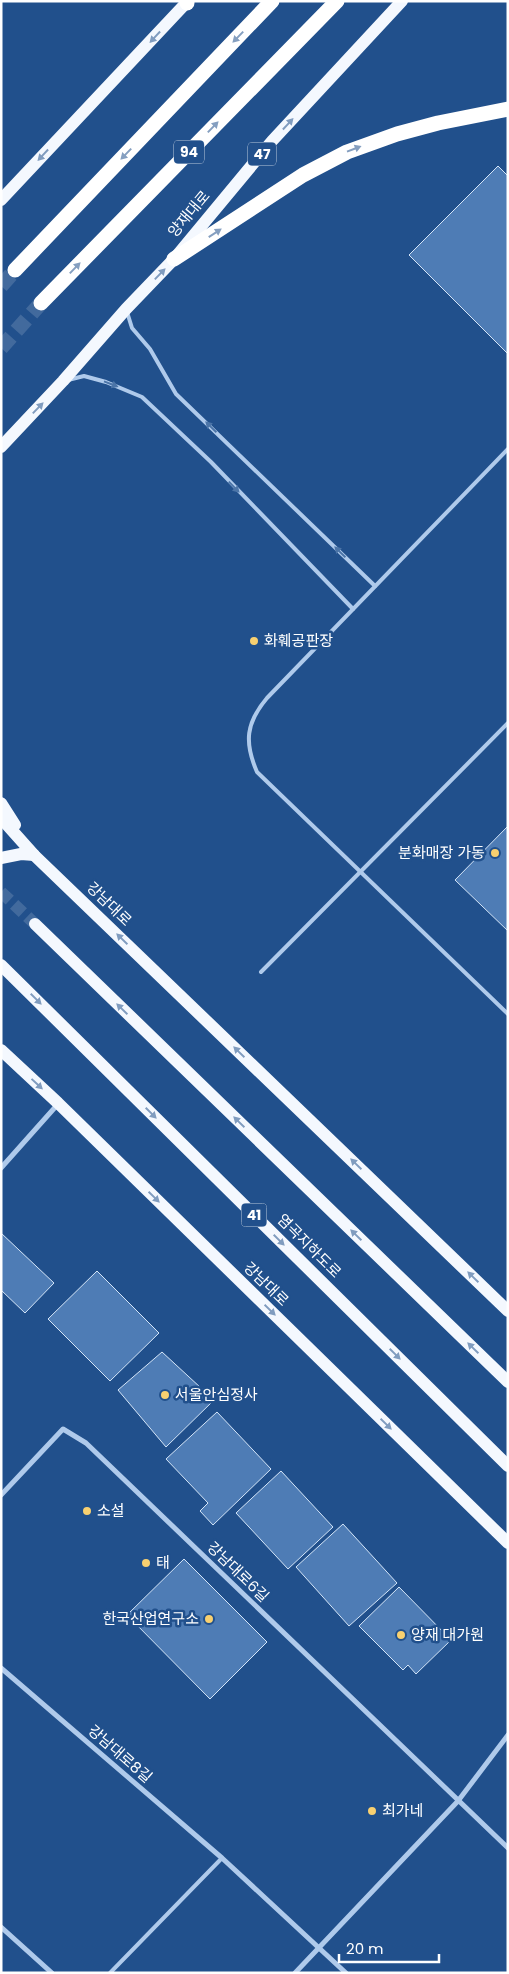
<svg xmlns="http://www.w3.org/2000/svg" width="509" height="1974" viewBox="0 0 509 1974" font-family="Poppins,'Noto Sans KR',sans-serif">
	<style>
		.building { fill: #4e7cb5; stroke: #d4e5f8 }
		.lines { fill: none; stroke-linecap: round; stroke-linejoin: round }
		.primary-tunnel { stroke: #426a9d; stroke-width: 12; stroke-dasharray: 12 6; stroke-linecap: butt }
		.highway-tunnel { stroke: #426a9d; stroke-width: 15; stroke-dasharray: 15 8; stroke-linecap: butt }
		.lane { stroke: #afcaeb; stroke-width: 4 }
		.street { stroke: #afcaeb; stroke-width: 5 }
		.primary { stroke: #f4f8fe; stroke-width: 12 }
		.highway { stroke: #fff; stroke-width: 15 }
		.oneway { fill: #809cbf }
		.oneway2 { fill: #859fc0 }
		.oneway3 { fill: #4c75a8 }
		.poi-dot { fill: #f8d070; stroke: #21508c; stroke-width: 2 }
		.labels { text-anchor: middle; stroke-width: 5; stroke-linejoin: round; paint-order: stroke }
		.shield { fill: #21508c; stroke: #bccadc; stroke-width: 1 }
		.shield-label { font-size: 14px; font-weight: bold; fill: #fff }
		.street-label { font-size: 15px; fill: #fff; stroke: #21508c }
		.poi-label { font-size: 15px; fill: #fff; stroke: #21508c; text-anchor: start }
	</style>
	<rect width="100%" height="100%" fill="#21508c"/>
	<!-- building -->
	<g class="building">
		<path d="M498,166L508,176V354L409,255Z"/>
		<path d="M508,826V931L455,880Z"/>
		<path d="M1,1233L54,1283L25,1313L1,1290Z"/>
		<path d="M97,1271L159,1333L110,1381L48,1319Z"/>
		<path d="M162,1352L214,1400L166,1447L118,1390Z"/>
		<path d="M217,1412L271,1469L213,1525L200,1511L208,1503L166,1459Z"/>
		<path d="M281,1471L333,1527L288,1569L236,1513Z"/>
		<path d="M343,1524L397,1583L349,1626L296,1567Z"/>
		<path d="M184,1559L267,1642L210,1699L127,1615Z"/>
		<path d="M399,1587L451,1640L416,1674L408,1665L403,1670L359,1626Z"/>
	</g>
	<g class="lines">
		<!-- primary-tunnel -->
		<path class="primary-tunnel" d="M1,892L35,924"/>
		<!-- highway-tunnel -->
		<g class="highway-tunnel">
			<path d="M1,286L15,270"/>
			<path d="M1,348L41,303"/>
		</g>
		<!-- lane -->
		<g class="lane">
			<path d="M127,312L132,328L150,349L176,394L375,586"/>
			<path d="M68,380L84,376L106,382L142,397L211,462L353,609"/>
			<path d="M508,449L267,698C246,723 244,742 257,772L508,1014"/>
			<path d="M261,972L508,723"/>
			<path d="M110,1973L222,1858"/>
		</g>
		<!-- street -->
		<g class="street">
			<path d="M1,1168L58,1104"/>
			<path d="M1,1495L63,1429L86,1443L508,1848"/>
			<path d="M1,1668L222,1858L346,1973"/>
			<path d="M1,1927L52,1973"/>
			<path d="M295,1973L458,1801L508,1735"/>
		</g>
		<!-- primary -->
		<g class="primary">
			<path d="M1,200L188,1"/>
			<path d="M1,447L63,381L126,309L174,259L272,141L402,1"/>
			<path d="M1,803L15,825"/>
			<path d="M1,818L34,855L508,1311"/>
			<path d="M1,858L21,854L34,855"/>
			<path d="M35,924L508,1382"/>
			<path d="M1,965L508,1466"/>
			<path d="M1,1050L58,1103L508,1543"/>
		</g>
		<!-- highway -->
		<g class="highway">
			<path d="M187,3V1"/>
			<path d="M174,259L303,175L347,152L397,134L438,123L508,109"/>
			<path d="M15,270L272,1"/>
			<path d="M41,303L337,1"/>
		</g>
	</g>
	<!-- one-way arrows -->
	<defs><path id="oneway-solid" d="M-6-.8H1V-3.2L6.5 0L1 3.2V.8H-6Z" transform="scale(1.25)"/></defs>
	<g class="oneway">
		<use href="#oneway-solid" transform="translate(155 37) rotate(133)"/>
		<use href="#oneway-solid" transform="translate(288 124) rotate(-47)"/>
		<use href="#oneway-solid" transform="translate(43 155) rotate(133)"/>
		<use href="#oneway-solid" transform="translate(160 274) rotate(-46)"/>
		<use href="#oneway-solid" transform="translate(38 408) rotate(-46)"/>
		<use href="#oneway-solid" transform="translate(122 939) rotate(-136)"/>
		<use href="#oneway-solid" transform="translate(36 999) rotate(45)"/>
		<use href="#oneway-solid" transform="translate(122 1009) rotate(-136)"/>
		<use href="#oneway-solid" transform="translate(239 1052) rotate(-136)"/>
		<use href="#oneway-solid" transform="translate(37 1084) rotate(43)"/>
		<use href="#oneway-solid" transform="translate(151 1113) rotate(45)"/>
		<use href="#oneway-solid" transform="translate(239 1122) rotate(-136)"/>
		<use href="#oneway-solid" transform="translate(356 1164) rotate(-136)"/>
		<use href="#oneway-solid" transform="translate(154 1197) rotate(44)"/>
		<use href="#oneway-solid" transform="translate(356 1235) rotate(-136)"/>
		<use href="#oneway-solid" transform="translate(279 1240) rotate(45)"/>
		<use href="#oneway-solid" transform="translate(473 1277) rotate(-136)"/>
		<use href="#oneway-solid" transform="translate(270 1310) rotate(44)"/>
		<use href="#oneway-solid" transform="translate(473 1348) rotate(-136)"/>
		<use href="#oneway-solid" transform="translate(395 1354) rotate(45)"/>
		<use href="#oneway-solid" transform="translate(386 1424) rotate(44)"/>
	</g>
	<g class="oneway2">
		<use href="#oneway-solid" transform="translate(238 37) rotate(134)"/>
		<use href="#oneway-solid" transform="translate(213 127) rotate(-46)"/>
		<use href="#oneway-solid" transform="translate(354 149) rotate(-21)"/>
		<use href="#oneway-solid" transform="translate(126 154) rotate(134)"/>
		<use href="#oneway-solid" transform="translate(215 233) rotate(-33)"/>
		<use href="#oneway-solid" transform="translate(75 268) rotate(-46)"/>
	</g>
	<g class="oneway3">
		<use href="#oneway-solid" transform="translate(111 384) rotate(21)"/>
		<use href="#oneway-solid" transform="translate(211 427) rotate(-136)"/>
		<use href="#oneway-solid" transform="translate(234 487) rotate(46)"/>
		<use href="#oneway-solid" transform="translate(340 552) rotate(-136)"/>
	</g>
	<!-- markers -->
	<g class="poi-dot">
		<circle cx="254" cy="641" r="5"/>
		<circle cx="495" cy="853" r="5"/>
		<circle cx="165" cy="1395" r="5"/>
		<circle cx="87" cy="1511" r="5"/>
		<circle cx="146" cy="1563" r="5"/>
		<circle cx="209" cy="1619" r="5"/>
		<circle cx="401" cy="1635" r="5"/>
		<circle cx="372" cy="1811" r="5"/>
	</g>
	<g class="labels">
		<!-- shield labels -->
		<g class="shield">
			<rect x="174" y="140.5" width="30" height="23" rx="4"/>
			<rect x="248" y="142.5" width="28" height="23" rx="4"/>
			<rect x="241.5" y="1203.5" width="25" height="23" rx="4"/>
		</g>
		<g class="shield-label">
			<text x="189" y="157">94</text>
			<text x="262" y="159">47</text>
			<text x="254" y="1220">41</text>
		</g>
		<!-- street labels -->
		<g class="street-label">
			<text transform="translate(189 214) rotate(-50)" y="5">양재대로</text>
			<text transform="translate(109 904) rotate(44)" y="5">강남대로</text>
			<text transform="translate(309 1246) rotate(45)" y="5">염곡지하도로</text>
			<text transform="translate(266 1284) rotate(44)" y="5">강남대로</text>
			<text transform="translate(238 1572) rotate(44)" y="5">강남대로6길</text>
			<text transform="translate(120 1754) rotate(41)" y="5">강남대로8길</text>
		</g>
		<!-- poi labels -->
		<g class="poi-label">
			<text x="264" y="646">화훼공판장</text>
			<text x="485" y="858" text-anchor="end">분화매장 가동</text>
			<text x="175" y="1400">서울안심정사</text>
			<text x="97" y="1516">소설</text>
			<text x="156" y="1568">태</text>
			<text x="199" y="1624" text-anchor="end">한국산업연구소</text>
			<text x="411" y="1640">양재 대가원</text>
			<text x="382" y="1816">최가네</text>
		</g>
	</g>
	<!-- border -->
	<rect width="509" height="1974" fill="none" stroke="#ffffff" stroke-width="5"/>
	<!-- scale -->
	<path d="M339 1954v8h100v-8" fill="none" stroke="#ffffff" stroke-width="2.5"/>
	<text x="346" y="1954" font-size="15" fill="#ffffff" stroke="#21508c" stroke-width="4" paint-order="stroke">20 m</text>
</svg>
